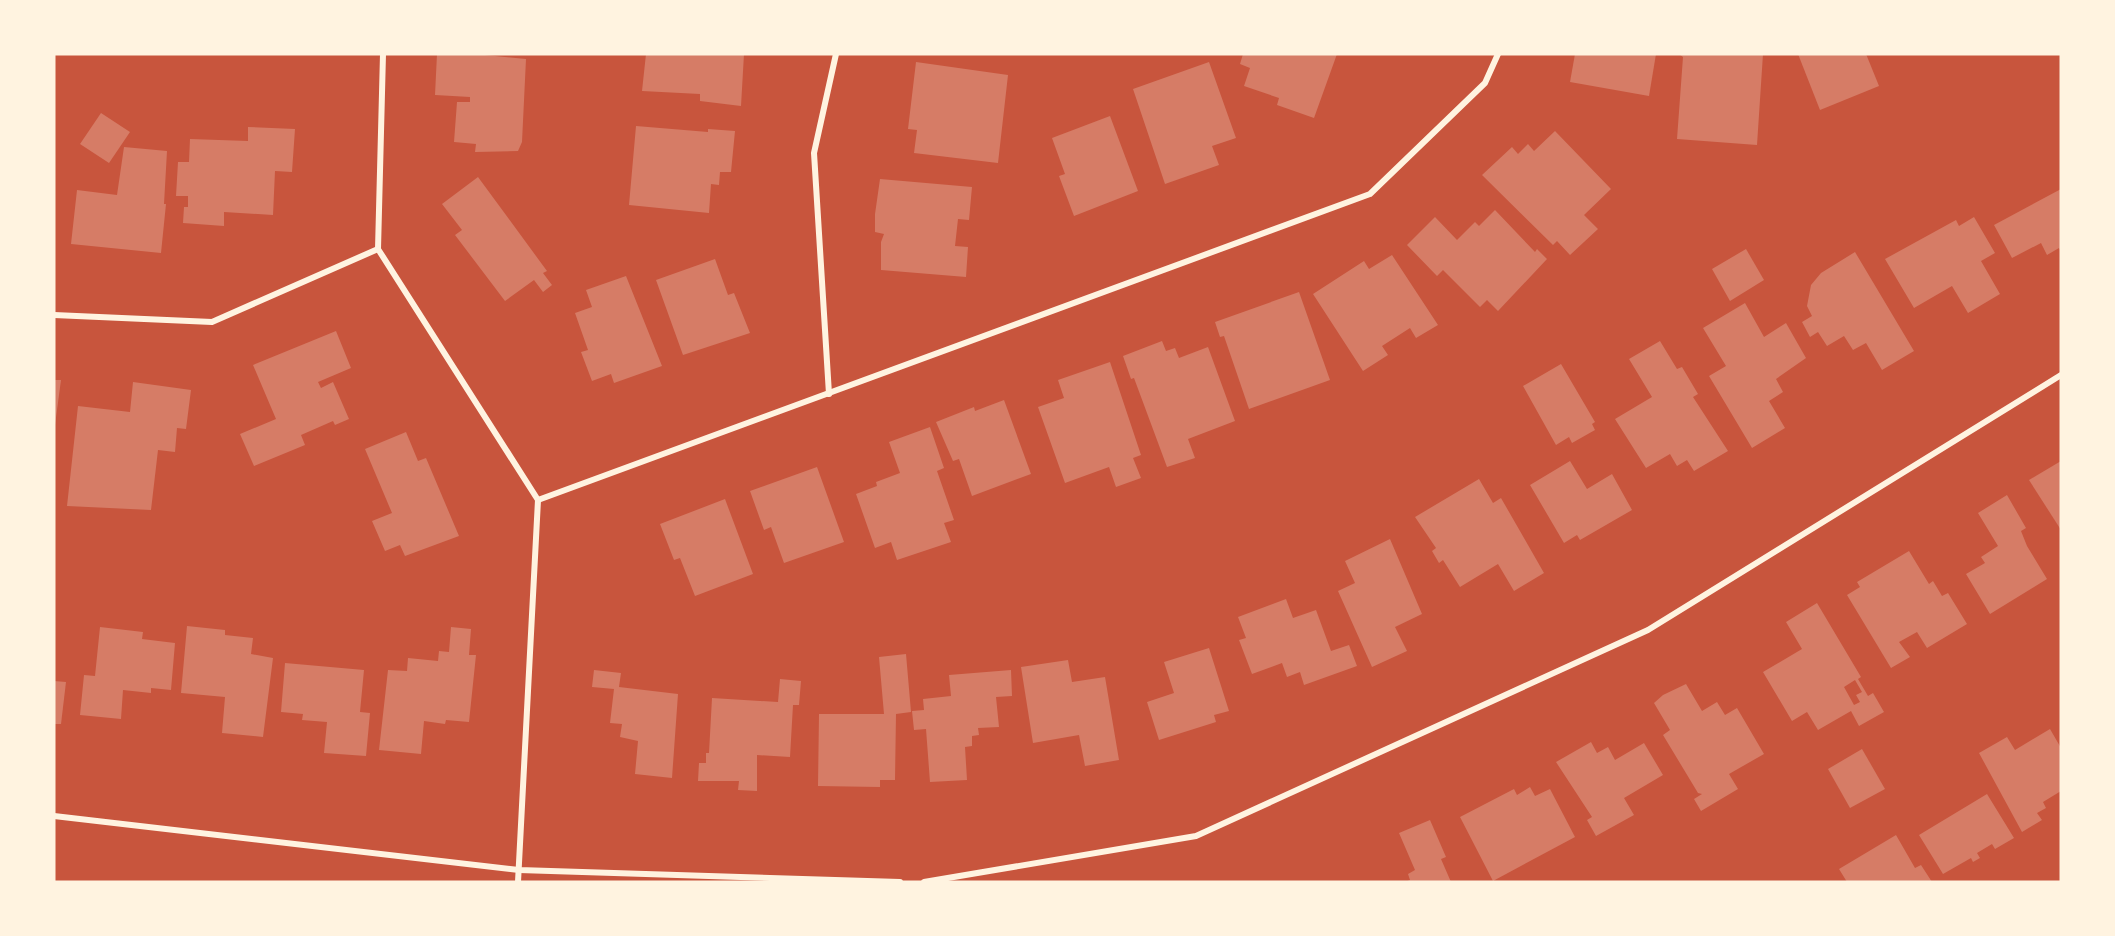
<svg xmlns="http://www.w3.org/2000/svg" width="2115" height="936" viewBox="0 0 2115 936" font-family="Mulish,sans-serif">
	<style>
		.building { fill: #d67c66; fill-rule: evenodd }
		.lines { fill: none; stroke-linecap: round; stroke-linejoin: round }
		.minor { stroke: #fff3e0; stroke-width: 6 }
	</style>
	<rect width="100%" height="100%" fill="#c8553d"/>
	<!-- building -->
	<g class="building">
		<path d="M437,54H475L526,59L522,142L518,151L475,152L476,144L454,142L457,102H470V97L435,95Z"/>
		<path d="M646,54H744L741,106L700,101V94L642,91Z"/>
		<path d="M1243,54H1337L1314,118L1277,105L1279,98L1244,86L1250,68L1240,64Z"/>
		<path d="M1575,54H1656L1649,96L1570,82Z"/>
		<path d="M1679,54H1763L1757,145L1677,139L1683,57Z"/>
		<path d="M1798,54H1866L1879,86L1820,110Z"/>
		<path d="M916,62L1008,75L998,163L914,153L917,130L908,129Z"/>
		<path d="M1209,62L1236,138L1212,146L1219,165L1165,184L1133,89Z"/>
		<path d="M101,113L130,132L109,163L80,144Z"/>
		<path d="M1110,116L1138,191L1074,216L1059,176L1065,174L1052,138Z"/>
		<path d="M636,126L708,132V129L735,131L731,172H720L719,185L711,184L709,213L629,205Z"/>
		<path d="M248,127L295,129L292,172L275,171L273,215L224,212V226L183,223L184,207H188V196H176L178,162H189L190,139L248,141Z"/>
		<path d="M1555,131L1611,189L1584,215L1598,229L1570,255L1557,241L1553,245L1482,175L1512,147L1518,154L1528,144L1534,151Z"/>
		<path d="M124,147L167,151L164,204H166L161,253L71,244L77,190L117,195Z"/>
		<path d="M478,177L547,271L543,273L552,285L543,292L534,280L505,301L455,235L462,230L442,204Z"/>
		<path d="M880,179L972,187L969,220L958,219L955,246L968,247L966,277L881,270V242L884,234L875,232V214Z"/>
		<path d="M2061,189V252L2059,248L2047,255L2041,243L2012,258L1994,225Z"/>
		<path d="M1495,210L1535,252L1537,249L1547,259L1498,311L1487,300L1480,307L1443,270L1437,276L1407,245L1435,217L1457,240L1475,222L1479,226Z"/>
		<path d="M1974,217L1995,253L1981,261L2000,294L1968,313L1952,286L1914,308L1885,259L1956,220L1959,226Z"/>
		<path d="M1746,249L1764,280L1730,301L1712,269Z"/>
		<path d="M1855,252L1914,351L1882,370L1866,343L1853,350L1844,336L1827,346L1818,332L1810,337L1802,322L1812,316L1807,306L1811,285L1821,273Z"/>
		<path d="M1392,255L1438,325L1416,338L1410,328L1382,346L1388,355L1363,371L1313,294L1364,261L1369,269Z"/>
		<path d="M715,259L728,295L734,293L750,333L683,355L656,280Z"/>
		<path d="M626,276L662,366L614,383L611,374L592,381L581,352L588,350L575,313L592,307L586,290Z"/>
		<path d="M1299,292L1330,380L1249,409L1224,336L1220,337L1215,322Z"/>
		<path d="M1745,303L1764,337L1786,323L1806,358L1776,379L1783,392L1769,401L1785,428L1752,448L1709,376L1726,366L1703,328Z"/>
		<path d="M336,331L351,368L318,382L321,388L333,382L349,419L335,425L333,421L301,435L305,445L254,466L240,434L276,419L253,365Z"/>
		<path d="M1162,341L1166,351L1175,348L1179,358L1208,347L1235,421L1188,439L1195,458L1167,467L1134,378L1131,379L1123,356Z"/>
		<path d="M1660,341L1677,369L1682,367L1698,394L1693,397L1728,451L1694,471L1687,460L1677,466L1670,454L1646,468L1615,419L1652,397L1629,359Z"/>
		<path d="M1110,362L1141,455L1133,458L1141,478L1116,487L1109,467L1065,483L1038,407L1064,398L1058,380Z"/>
		<path d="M1561,364L1595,422L1592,424L1595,430L1572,443L1569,437L1556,445L1523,386Z"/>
		<path d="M54,380H61L55,425H54Z"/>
		<path d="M133,382L191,390L186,429L177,428L175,452L158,450L151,510L67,506L78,406L130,412Z"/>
		<path d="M1004,400L1031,474L972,496L959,459L953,461L936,422L974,407L975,411Z"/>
		<path d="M930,427L944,468L937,471L954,520L944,523L951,542L897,560L891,542L875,548L856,494L877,486L876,482L900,473L889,442Z"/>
		<path d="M406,432L418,461L426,458L459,536L405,556L400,545L385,551L372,521L392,513L365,449Z"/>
		<path d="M1570,461L1587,489L1612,474L1632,510L1580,540L1577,535L1564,543L1530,485Z"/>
		<path d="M2061,461V530L2029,480Z"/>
		<path d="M817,467L844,542L784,563L771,527L764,530L750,491Z"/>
		<path d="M1479,479L1493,503L1501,498L1544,573L1514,591L1498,564L1460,587L1443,560L1439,563L1432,551L1436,548L1415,517Z"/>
		<path d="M2007,495L2026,528L2021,531L2027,546L2047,579L1990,614L1966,574L1985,563L1981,557L1998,546L1978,513Z"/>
		<path d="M725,499L753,574L695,596L680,558L674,560L660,524Z"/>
		<path d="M1390,539L1422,614L1395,627L1407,651L1372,667L1338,591L1355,583L1345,561Z"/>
		<path d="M1909,551L1929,584L1933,581L1942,596L1948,593L1967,624L1927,648L1917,632L1899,642L1910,657L1891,668L1847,595L1860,587L1857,582Z"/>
		<path d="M1286,599L1293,618L1316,610L1331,651L1349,645L1357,666L1304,685L1300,672L1287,677L1282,663L1252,674L1239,640L1246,638L1238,617Z"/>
		<path d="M1817,603L1861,677L1858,679L1868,696L1873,693L1884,712L1859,726L1851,711L1818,730L1807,712L1792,721L1763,672L1802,649L1786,622ZM1855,680L1862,692L1856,695L1860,702L1854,705L1844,687Z"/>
		<path d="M187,626L225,630V635L253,638L251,654L273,658L263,737L222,733L225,697L181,693Z"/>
		<path d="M100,627L143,632L142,639L175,643L171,690L151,688V693L123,690L121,719L80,715L84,675L95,676Z"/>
		<path d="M451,627L471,629L469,655H476L469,722L446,720L445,724L424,721L421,754L379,750L388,670L407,671L408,658L438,661L439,651L449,652Z"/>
		<path d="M1209,648L1229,711L1214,715L1216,722L1159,740L1147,702L1174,693L1164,662Z"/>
		<path d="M906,654L911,712L896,714L895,780H880V787L818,786L819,714H884L879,657Z"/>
		<path d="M1068,660L1072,682L1105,677L1119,760L1085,766L1079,735L1033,743L1021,667Z"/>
		<path d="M285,663L364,670L360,712L370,713L366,756L324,753L327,722L302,720L303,714L281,712Z"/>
		<path d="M594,670L621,673L619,687L678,694L672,778L635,774L638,741L620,737L622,724L610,723L614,689L592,687Z"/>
		<path d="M1011,670L1012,696L996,697L999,727L978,728L979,735L972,736V746L965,747L967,780L930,782L926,729L914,730L912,711L924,710L923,699L951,696L949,675Z"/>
		<path d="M780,679L801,681L799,705H793L790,757L757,755V791L738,790L739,781H698L699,763H706V753H709L712,698L778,702Z"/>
		<path d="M54,681L66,682L61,724H54Z"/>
		<path d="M1686,684L1702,711L1717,702L1725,715L1737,708L1764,754L1729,774L1738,789L1701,811L1694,799L1702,794L1698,793L1663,735L1670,730L1654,703L1663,695Z"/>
		<path d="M2050,729L2061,748V791L2043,802L2046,808L2037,813L2042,820L2022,832L1979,753L2007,737L2015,750Z"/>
		<path d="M1591,742L1597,753L1608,747L1615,760L1644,743L1663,775L1624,798L1634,815L1596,836L1587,820L1592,817L1556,762Z"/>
		<path d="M1862,749L1885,789L1850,808L1828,769Z"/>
		<path d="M1530,787L1535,796L1550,789L1575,837L1493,881L1460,817L1514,789L1517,795Z"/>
		<path d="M1987,794L2014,838L1995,849L1992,844L1977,853L1980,858L1973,862L1971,858L1943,874L1919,835Z"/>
		<path d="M1430,820L1446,857L1441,859L1451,882H1405L1410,880L1408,874L1415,870L1399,833Z"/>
		<path d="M1896,835L1915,868L1921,865L1932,882H1847L1839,869Z"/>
	</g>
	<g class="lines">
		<!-- minor -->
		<g class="minor">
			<path d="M383,54L378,249L538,500L518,882"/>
			<path d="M54,315L212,322L378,249"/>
			<path d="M829,394L814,153L836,54"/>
			<path d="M538,500L1370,194L1485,83L1498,54"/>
			<path d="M54,816L519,870L900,882"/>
			<path d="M924,882L1196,836L1648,630L2061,375"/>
		</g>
	</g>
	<!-- border -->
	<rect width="2115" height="936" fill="none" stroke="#fff3e0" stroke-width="111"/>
</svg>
